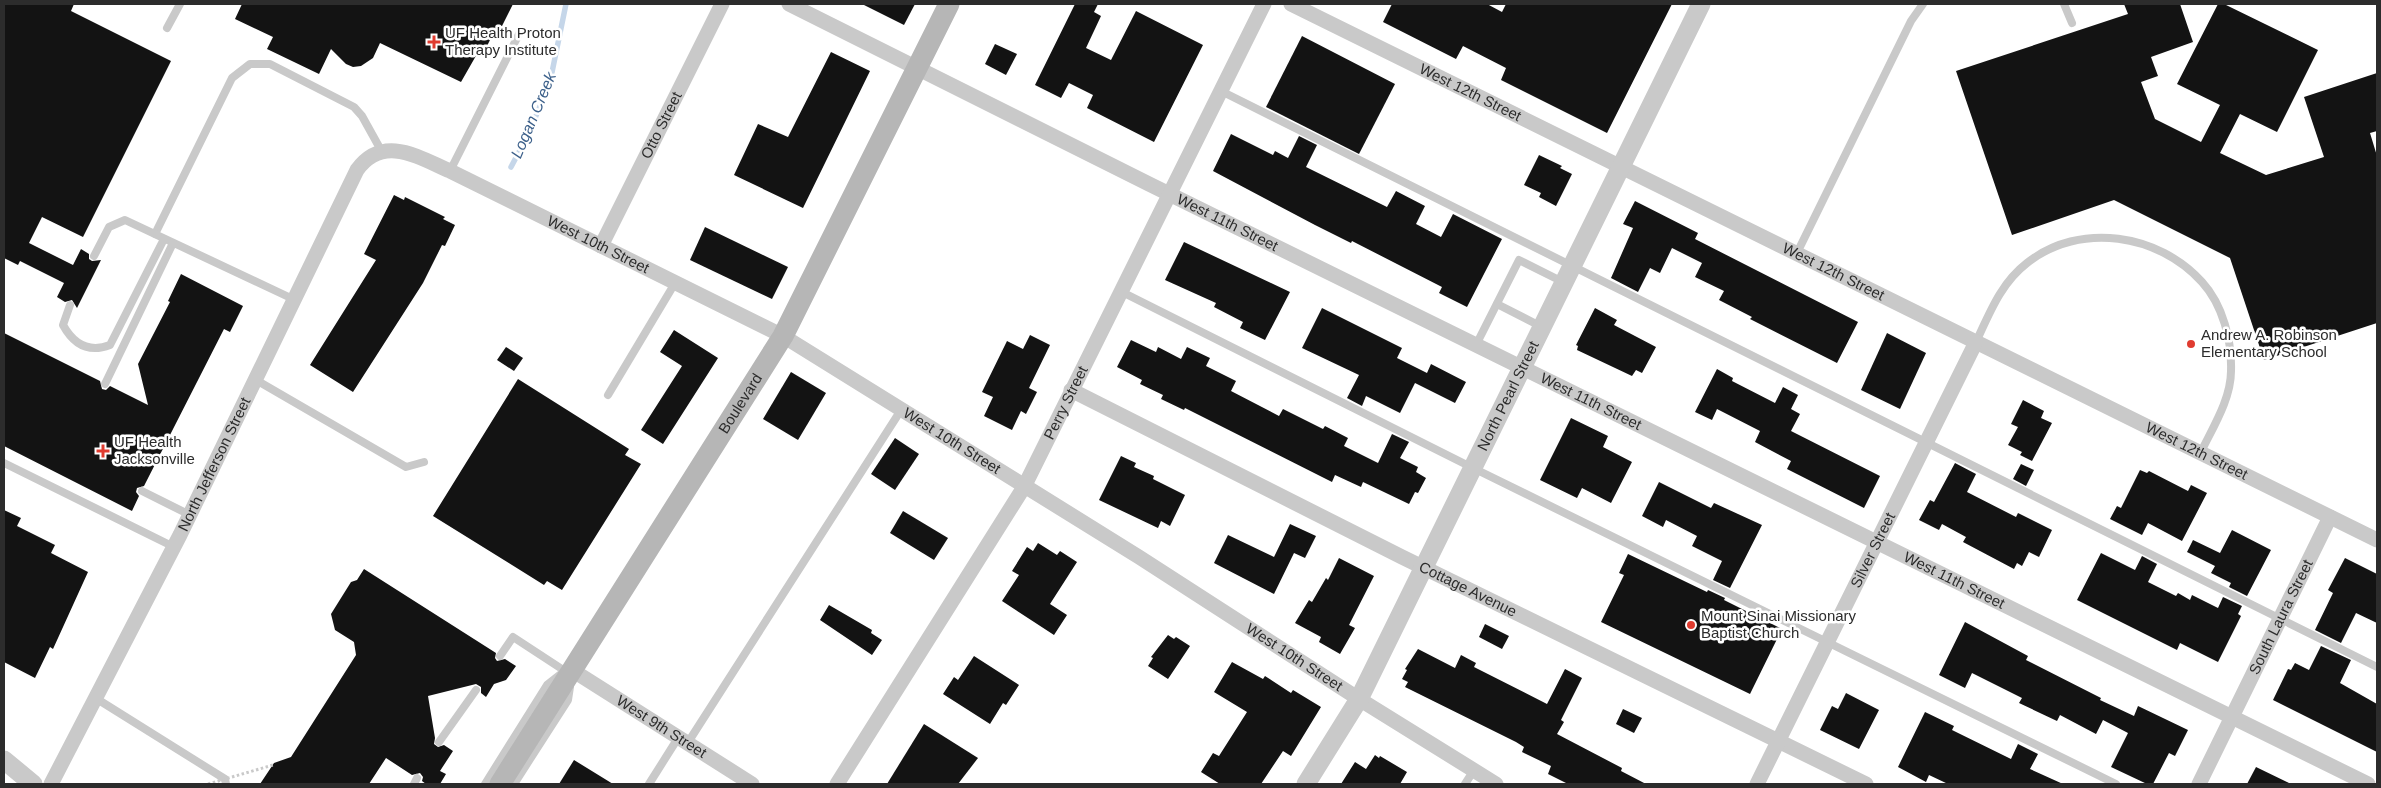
<svg xmlns="http://www.w3.org/2000/svg" width="2381" height="788" viewBox="0 0 2381 788" font-family="Arial,sans-serif">
	<style>
		.lines { fill: none; stroke-linecap: round; stroke-linejoin: round }
		.stream { stroke: #c5d6e9; stroke-width: 5.5 }
		.building { fill: #131313 }
		.service { stroke: #c9c9c9; stroke-width: 8 }
		.minor { stroke: #c9c9c9; stroke-width: 15 }
		.tertiary { stroke: #c9c9c9; stroke-width: 19 }
		.secondary { stroke: #b6b6b6; stroke-width: 21 }
		.path-bridge { stroke: #c9c9c9; stroke-width: 3; stroke-dasharray: 2.5 2.5; stroke-linecap: butt }
		.poi-dot { fill: #e03c30; stroke: #fff; stroke-width: 2 }
		.labels { text-anchor: middle; stroke-width: 5; stroke-linejoin: round; paint-order: stroke }
		.poi-label { font-size: 15px; fill: #2c2c2c; stroke: #fff; text-anchor: start }
		.street-label { font-size: 15px; fill: #2c2c2c; stroke: #fff }
		.water-label { font-size: 16px; font-style: italic; fill: #3d618b; stroke: #fff }
	</style>
	<rect width="100%" height="100%" fill="#fff"/>
	<g class="lines">
		<!-- stream -->
		<path class="stream" d="M511,167L528,135L550,82L566,4"/>
	</g>
	<!-- building -->
	<g class="building">
		<path d="M4,4H74L71,11L171,61L83,237L42,217L29,243L73,265L81,249L89,254V259L92,261L101,260L77,308L72,300L65,302L57,297L64,283L20,261L18,265L4,258Z"/>
		<path d="M242,4H513L498,34L494,32L482,56L477,54L461,82L380,43L373,58L361,66L353,67L346,64L331,49L319,74L267,49L273,37L235,19Z"/>
		<path d="M862,4H915L904,25Z"/>
		<path d="M1075,4H1098L1094,12L1101,16L1086,48L1111,60L1136,11L1203,45L1154,142L1087,108L1093,95L1069,83L1061,98L1035,85Z"/>
		<path d="M1392,4H1487L1502,12L1506,4H1672L1607,133L1501,80L1506,68L1463,46L1456,59L1383,22Z"/>
		<path d="M2124,4H2180L2193,42L2151,57L2158,76L2141,82L2155,119L2201,142L2220,105L2177,84L2218,4H2224L2318,50L2277,132L2240,114L2220,153L2266,175L2324,157L2304,97L2377,73V131L2370,133L2377,156V323L2264,360L2230,258L2114,200L2012,235L1956,71L2128,14Z"/>
		<path d="M1302,36L1395,84L1359,154L1266,107Z"/>
		<path d="M995,44L1017,54L1006,75L985,64Z"/>
		<path d="M831,52L870,71L803,208L734,175L758,124L788,137Z"/>
		<path d="M1231,134L1273,155L1275,151L1288,158L1299,136L1317,145L1306,167L1387,207L1396,191L1425,206L1416,224L1441,237L1453,214L1502,239L1467,307L1439,293L1442,287L1352,241L1351,243L1315,225L1213,171Z"/>
		<path d="M1539,155L1562,166L1560,168L1572,174L1556,206L1539,197L1541,193L1524,185Z"/>
		<path d="M394,195L404,200L405,197L445,217L443,219L455,225L445,246L442,245L423,283L353,392L310,365L376,260L364,254Z"/>
		<path d="M1635,201L1698,233L1695,239L1858,322L1837,363L1750,319L1752,317L1719,300L1724,291L1695,277L1702,263L1672,248L1660,273L1650,268L1638,292L1611,278L1633,228L1623,224Z"/>
		<path d="M705,227L788,267L772,299L690,260Z"/>
		<path d="M1184,242L1290,292L1265,340L1240,328L1243,322L1214,307L1216,303L1165,280Z"/>
		<path d="M181,274L243,306L230,332L224,329L144,486L137,488L136,492L139,496L132,511L4,446V333L100,381L102,389L106,390L110,386L148,405L138,364L170,302L168,301Z"/>
		<path d="M1322,308L1402,348L1397,358L1427,373L1431,364L1466,382L1455,403L1415,383L1400,413L1366,396L1362,406L1347,398L1359,375L1302,348Z"/>
		<path d="M1595,308L1617,320L1614,325L1656,347L1642,373L1636,370L1632,376L1577,350L1578,346L1576,345Z"/>
		<path d="M674,330L718,358L663,444L641,430L682,366L660,352Z"/>
		<path d="M1887,333L1926,353L1900,409L1861,390Z"/>
		<path d="M1030,335L1050,345L1029,388L1037,392L1026,414L1021,411L1012,430L984,416L993,397L982,392L1007,341L1023,349Z"/>
		<path d="M1131,340L1156,352L1158,347L1181,359L1187,347L1210,358L1206,366L1236,381L1231,391L1279,416L1283,409L1323,429L1325,426L1348,438L1344,446L1378,463L1392,434L1409,442L1400,458L1418,467L1416,472L1426,478L1418,493L1415,492L1409,504L1363,482L1361,487L1335,475L1332,482L1185,408L1184,410L1161,399L1163,395L1140,384L1142,380L1117,367Z"/>
		<path d="M506,347L523,358L514,371L497,360Z"/>
		<path d="M1717,369L1733,378L1732,381L1775,403L1783,387L1798,395L1791,409L1800,414L1791,431L1880,476L1864,508L1787,469L1791,461L1755,442L1760,431L1717,409L1712,420L1695,412Z"/>
		<path d="M791,372L826,393L798,440L763,419Z"/>
		<path d="M518,379L629,449L625,455L641,464L562,590L547,581L544,585L433,516Z"/>
		<path d="M2023,400L2044,411L2041,418L2052,423L2032,461L2020,455L2022,452L2008,445L2018,427L2011,424Z"/>
		<path d="M1571,418L1608,436L1603,447L1632,462L1611,503L1582,488L1577,498L1540,480Z"/>
		<path d="M895,438L919,454L895,490L871,474Z"/>
		<path d="M1121,456L1136,463L1134,467L1154,476L1153,479L1185,495L1170,526L1161,521L1158,528L1099,500Z"/>
		<path d="M1955,463L1976,474L1967,492L2016,517L2018,513L2052,530L2039,557L2029,552L2022,566L2017,563L2014,569L1963,542L1966,537L1942,524L1939,530L1919,520L1930,500L1934,502Z"/>
		<path d="M2021,464L2034,470L2026,486L2013,479Z"/>
		<path d="M2140,470L2147,473L2149,471L2188,491L2191,485L2207,493L2182,541L2148,523L2142,535L2110,519L2117,506L2121,508Z"/>
		<path d="M1659,482L1711,508L1714,503L1762,525L1730,588L1713,580L1722,561L1692,546L1697,536L1666,520L1663,527L1642,516Z"/>
		<path d="M4,510L21,518L17,526L55,545L51,553L88,572L53,649L50,647L35,678L4,662Z"/>
		<path d="M903,511L948,538L934,560L890,533Z"/>
		<path d="M1290,524L1316,536L1305,558L1294,553L1274,594L1214,563L1228,535L1274,557Z"/>
		<path d="M2232,530L2271,550L2247,596L2229,587L2231,583L2211,573L2215,566L2187,552L2193,540L2220,553Z"/>
		<path d="M1038,543L1057,555L1060,551L1077,562L1050,604L1067,615L1054,635L1002,601L1019,575L1012,571L1027,547L1033,551Z"/>
		<path d="M2101,553L2135,570L2142,556L2157,564L2148,582L2176,596L2178,593L2190,600L2192,595L2218,608L2223,597L2242,606L2238,614L2241,616L2218,662L2180,643L2177,650L2077,600Z"/>
		<path d="M1628,554L1707,592L1708,590L1725,598L1724,600L1782,629L1750,694L1601,622L1624,575L1619,573Z"/>
		<path d="M1339,558L1374,576L1349,625L1355,628L1340,654L1319,642L1321,637L1295,623L1309,600L1312,602L1326,578L1328,580Z"/>
		<path d="M2345,558L2377,574V623L2356,613L2341,643L2315,630L2333,593L2328,590Z"/>
		<path d="M364,569L496,653L495,658L497,661L505,659L516,666L506,680L494,684L486,697L481,693V687L476,684L428,696L435,738L434,744L438,747L444,745L453,751L440,771L446,774L440,784H426L422,781L423,777L420,773L412,775L386,758L369,784H260L274,763L291,757L356,655L354,642L335,630L331,614L351,582L357,580Z"/>
		<path d="M829,605L872,630L871,633L882,640L872,655L820,620Z"/>
		<path d="M1965,622L2028,656L2026,660L2101,698L2100,700L2134,716L2138,706L2188,730L2175,756L2169,753L2153,784H2147L2111,767L2128,733L2103,720L2096,734L2060,715L2057,721L2019,703L2022,698L1972,673L1965,688L1939,675Z"/>
		<path d="M1485,624L1509,636L1502,649L1479,637Z"/>
		<path d="M1168,635L1174,639L1176,637L1190,646L1168,679L1148,666L1153,658L1151,657Z"/>
		<path d="M2321,646L2351,660L2340,683L2377,704V752L2273,700L2288,669L2291,670L2295,663L2309,670Z"/>
		<path d="M1418,649L1455,668L1461,655L1476,663L1474,667L1547,704L1565,669L1582,678L1561,720L1564,722L1557,734L1622,768L1621,771L1646,784H1568L1548,774L1551,766L1522,752L1524,747L1516,742L1405,687L1408,682L1402,679L1407,670L1405,669Z"/>
		<path d="M974,656L1019,685L1006,705L1003,703L990,724L943,694L954,677L958,680Z"/>
		<path d="M1232,662L1263,679L1265,676L1291,693L1293,690L1321,707L1291,756L1283,751L1261,784H1220L1201,772L1213,753L1219,756L1247,712L1214,692Z"/>
		<path d="M1846,693L1879,710L1859,749L1820,730L1832,706L1838,709Z"/>
		<path d="M1623,709L1642,718L1634,733L1616,724Z"/>
		<path d="M1925,712L1954,726L1952,730L2011,759L2018,744L2038,754L2030,769L2063,784H1948L1929,775L1926,782L1898,767Z"/>
		<path d="M924,724L978,758L958,784H887Z"/>
		<path d="M1375,755L1379,758L1380,756L1407,772L1400,784H1341L1355,762L1366,769Z"/>
		<path d="M574,760L613,784H559Z"/>
		<path d="M2256,767L2291,784H2247Z"/>
	</g>
	<g class="lines">
		<!-- service -->
		<g class="service">
			<path d="M2064,4L2072,23"/>
			<path d="M167,28L180,4"/>
			<path d="M1221,91L2377,667"/>
			<path d="M450,171L520,32"/>
			<path d="M155,234L232,78L250,64H270L354,107L362,116L382,152"/>
			<path d="M1797,253L1911,21L1923,4"/>
			<path d="M94,256L109,227L125,220L293,299"/>
			<path d="M1120,291L1473,468L2116,784"/>
			<path d="M1497,304L1542,327"/>
			<path d="M70,305L63,325C74,345 89,353 110,345L164,239"/>
			<path d="M1976,342C1990,312 2001,283 2027,263C2080,221 2159,234 2202,282C2223,305 2232,341 2231,371C2231,399 2213,427 2201,452"/>
			<path d="M1476,345L1519,260L1563,282"/>
			<path d="M256,380L406,467L424,462"/>
			<path d="M105,384L173,243"/>
			<path d="M608,395L675,283"/>
			<path d="M4,463L174,547"/>
			<path d="M142,491L190,515"/>
			<path d="M500,656L513,637L568,673"/>
			<path d="M97,699L225,779L226,784"/>
			<path d="M439,742L476,690"/>
			<path d="M687,744L901,410"/>
			<path d="M414,784L417,778"/>
			<path d="M485,784L547,685L561,674"/>
			<path d="M514,784L568,700L570,687"/>
			<path d="M649,784L678,738"/>
			<path d="M1465,784L1474,770"/>
		</g>
		<!-- minor -->
		<g class="minor">
			<path id="s1" d="M789,4L1149,184L2368,784"/>
			<path id="s2" d="M1291,4L2377,540"/>
			<path id="s3" d="M601,246L722,4"/>
			<path id="s4" d="M1071,390L1402,557L1866,784"/>
			<path id="s5" d="M572,670L752,784"/>
			<path id="s6" d="M51,784L180,535L357,170C383,134 418,157 450,171L783,336L1139,557L1359,699L1496,784"/>
			<path id="s7" d="M837,784L1024,487L1264,4"/>
			<path id="s8" d="M1757,784L1976,342"/>
			<path id="s9" d="M2199,784L2330,517"/>
		</g>
		<!-- tertiary -->
		<g class="tertiary">
			<path d="M4,760L33,784"/>
			<path id="s10" d="M1306,784L1359,699L1701,4"/>
		</g>
		<!-- secondary -->
		<path class="secondary" id="s11" d="M500,784L783,336L949,4"/>
		<!-- path-bridge -->
		<path class="path-bridge" d="M208,784L273,765"/>
	</g>
	<!-- markers -->
	<g class="poi-dot">
		<path d="M431.5 34.5h5v5h5v5h-5v5h-5v-5h-5v-5h5z"/>
		<circle cx="2191" cy="344" r="5"/>
		<path d="M100.5 443.5h5v5h5v5h-5v5h-5v-5h-5v-5h5z"/>
		<circle cx="1691" cy="625" r="5"/>
	</g>
	<g class="labels">
		<!-- poi labels -->
		<g class="poi-label">
			<text x="445" y="38">UF Health Proton<tspan x="445" dy="17">Therapy Institute</tspan></text>
			<text x="2201" y="340">Andrew A. Robinson<tspan x="2201" dy="17">Elementary School</tspan></text>
			<text x="114" y="447">UF Health<tspan x="114" dy="17">Jacksonville</tspan></text>
			<text x="1701" y="621">Mount Sinai Missionary<tspan x="1701" dy="17">Baptist Church</tspan></text>
		</g>
		<!-- street labels -->
		<g class="street-label">
			<text dy="5" stroke="none"><textPath href="#s2" startOffset="200">West 12th Street</textPath></text>
			<text dy="5" stroke="none"><textPath href="#s3" startOffset="135">Otto Street</textPath></text>
			<text dy="5" stroke="none"><textPath href="#s1" startOffset="490">West 11th Street</textPath></text>
			<text dy="5" stroke="none"><textPath href="#s6" startOffset="955">West 10th Street</textPath></text>
			<text dy="5" stroke="none"><textPath href="#s2" startOffset="605">West 12th Street</textPath></text>
			<text dy="5" stroke="none"><textPath href="#s10" startOffset="438">North Pearl Street</textPath></text>
			<text dy="5" stroke="none"><textPath href="#s7" startOffset="445">Perry Street</textPath></text>
			<text dy="5" stroke="none"><textPath href="#s1" startOffset="895">West 11th Street</textPath></text>
			<text dy="5" stroke="none"><textPath href="#s11" startOffset="450">Boulevard</textPath></text>
			<text dy="5" stroke="none"><textPath href="#s6" startOffset="1360">West 10th Street</textPath></text>
			<text dy="5" stroke="none"><textPath href="#s2" startOffset="1010">West 12th Street</textPath></text>
			<text dy="5" stroke="none"><textPath href="#s6" startOffset="359">North Jefferson Street</textPath></text>
			<text dy="5" stroke="none"><textPath href="#s8" startOffset="261">Silver Street</textPath></text>
			<text dy="5" stroke="none"><textPath href="#s1" startOffset="1300">West 11th Street</textPath></text>
			<text dy="5" stroke="none"><textPath href="#s4" startOffset="444">Cottage Avenue</textPath></text>
			<text dy="5" stroke="none"><textPath href="#s9" startOffset="186">South Laura Street</textPath></text>
			<text dy="5" stroke="none"><textPath href="#s6" startOffset="1765">West 10th Street</textPath></text>
			<text dy="5" stroke="none"><textPath href="#s5" startOffset="106">West 9th Street</textPath></text>
		</g>
		<!-- water labels -->
		<g class="water-label">
			<text transform="translate(533 115) rotate(-67)" y="6">Logan Creek</text>
		</g>
	</g>
	<!-- border -->
	<rect width="2381" height="788" fill="none" stroke="#2c2c2c" stroke-width="10"/>
</svg>
